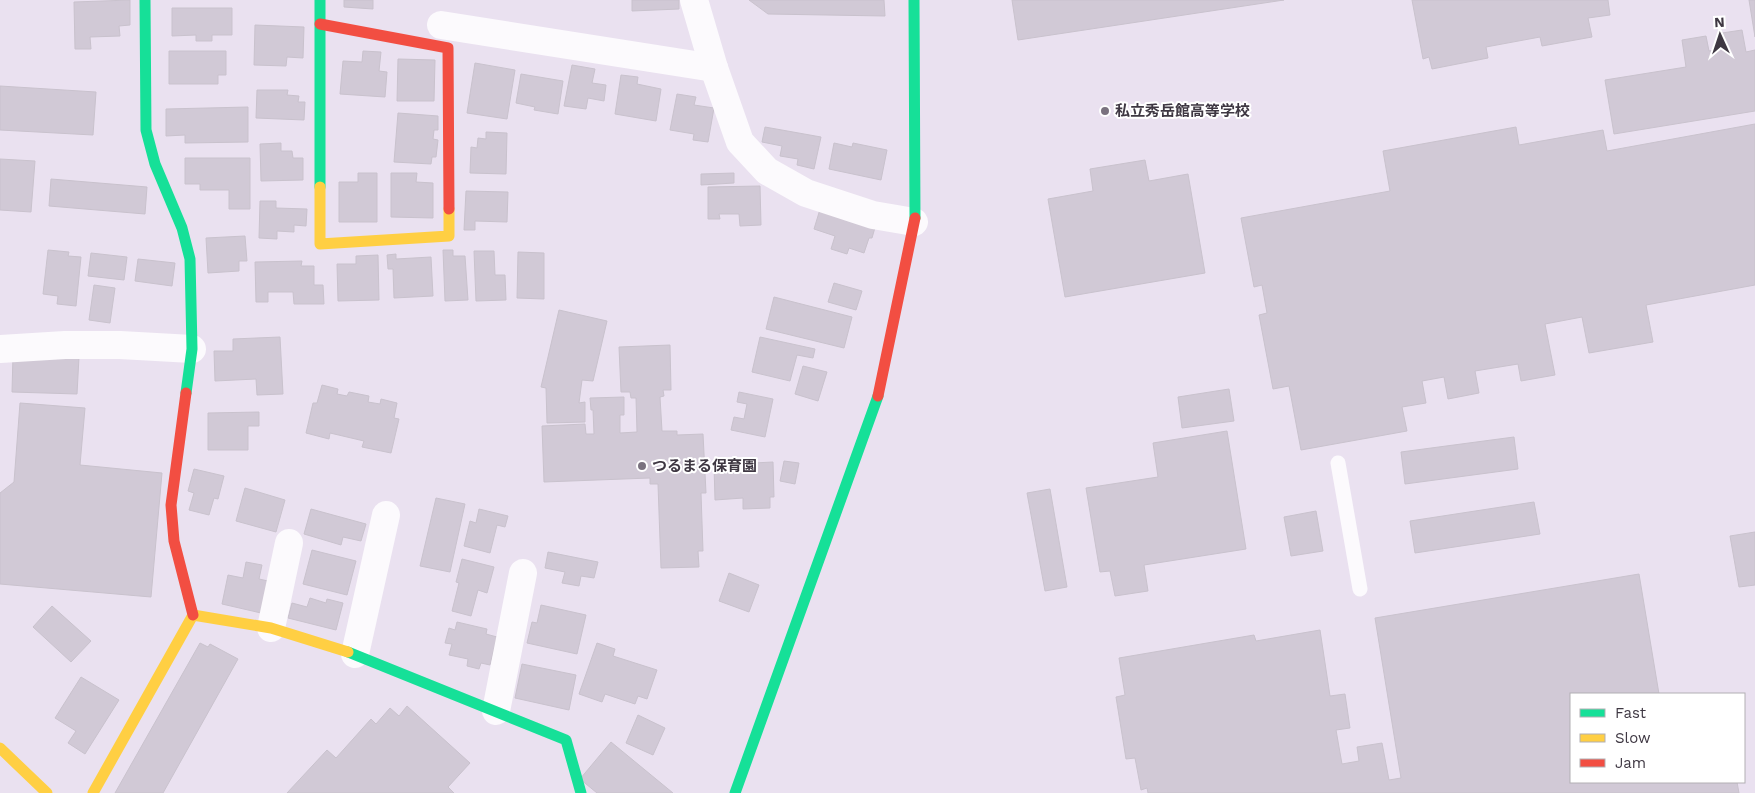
<svg xmlns="http://www.w3.org/2000/svg" width="1755" height="793" viewBox="0 0 1755 793" font-family="'Work Sans','Noto Sans JP',sans-serif">
	<style>
		.building { fill: #d1c9d6; stroke: #c9c2cd }
		.lines { fill: none; stroke-linecap: round; stroke-linejoin: round }
		.lane { stroke: #fcfafd; stroke-width: 15 }
		.street { stroke: #fcfafd; stroke-width: 28 }
		.fast { stroke: #16e098; stroke-width: 11 }
		.slow { stroke: #ffcf43; stroke-width: 11 }
		.jam { stroke: #f24e42; stroke-width: 11 }
		.poi-dot { fill: #7a727f; stroke: #fff; stroke-width: 2 }
		.labels { text-anchor: middle; stroke-width: 4; stroke-linejoin: round; paint-order: stroke }
		.poi-label { font-size: 15px; font-weight: bold; fill: #3e3742; stroke: #fff; text-anchor: start }
	</style>
	<rect width="100%" height="100%" fill="#eae1f0"/>
	<!-- building -->
	<g class="building">
		<path d="M130,0V25L119,26L120,36L90,37L91,49H75L74,2Z"/>
		<path d="M344,0H373V9L344,7Z"/>
		<path d="M632,0H679V9L632,11Z"/>
		<path d="M749,0H884L885,16L768,14Z"/>
		<path d="M1012,0H1284L1018,40Z"/>
		<path d="M1412,0H1608L1610,15L1588,18L1592,37L1542,46L1540,37L1486,47L1488,58L1432,69L1429,57L1423,59Z"/>
		<path d="M1749,0H1755V37Z"/>
		<path d="M172,8H232V35H212V41H196V35L172,36Z"/>
		<path d="M255,25L304,27L303,58L287,57L286,66L254,65Z"/>
		<path d="M1742,30L1746,52L1755,50V111L1614,134L1605,80L1686,67L1682,40L1706,36L1709,51L1724,48L1722,33Z"/>
		<path d="M169,51H226V75H218V84H169Z"/>
		<path d="M363,51L381,52L379,71L387,72L385,97L340,94L343,61L362,62Z"/>
		<path d="M398,59L435,60L434,101H397Z"/>
		<path d="M475,63L515,70L507,119L467,113Z"/>
		<path d="M572,65L595,69L592,83L606,85L604,101L588,98L586,109L564,106Z"/>
		<path d="M521,74L563,81L558,114L534,110L535,107L516,103Z"/>
		<path d="M621,75L638,77L637,84L661,89L656,121L615,114Z"/>
		<path d="M0,86L96,92L93,135L0,130Z"/>
		<path d="M257,90H288L287,95L299,96L298,102H305L304,120L256,118Z"/>
		<path d="M677,94L696,97L694,105L714,108L708,142L693,140L694,134L670,130Z"/>
		<path d="M248,107V142L185,143V135L166,136V109Z"/>
		<path d="M398,113L438,116V130H434L433,139L438,140L436,157H432L431,164L394,162Z"/>
		<path d="M1755,124V285L1646,305L1653,342L1589,353L1582,317L1545,324L1555,375L1521,381L1518,364L1475,371L1479,393L1448,399L1444,377L1422,381L1426,403L1402,407L1407,431L1301,450L1289,386L1273,389L1259,315L1267,313L1262,285L1254,287L1241,218L1390,191L1383,151L1516,127L1519,145L1603,130L1607,151Z"/>
		<path d="M765,127L821,137L814,169L797,165L798,159L780,156L782,146L762,142Z"/>
		<path d="M486,132L507,133L506,174L470,173L471,147L477,148L478,138L486,139Z"/>
		<path d="M281,143V151H292L293,158H303V180L261,181L260,144Z"/>
		<path d="M834,143L852,147L853,143L887,150L881,180L829,169Z"/>
		<path d="M185,158H250V209H229V190H200V184H185Z"/>
		<path d="M0,159L35,161L31,212L0,210Z"/>
		<path d="M1145,160L1149,181L1188,174L1205,273L1065,297L1048,199L1093,191L1090,169Z"/>
		<path d="M358,173H377V222H339V182H358Z"/>
		<path d="M391,173H417L416,182L433,183V218L391,217Z"/>
		<path d="M734,173V183L701,185V174Z"/>
		<path d="M51,179L147,187L145,214L49,206Z"/>
		<path d="M760,186L761,225L740,226L739,214H719L720,219H708V187Z"/>
		<path d="M466,191L508,192L507,222L475,221V230H464Z"/>
		<path d="M260,201H276V208L307,209L306,226L294,225V232L277,231V239L259,238Z"/>
		<path d="M821,206L876,224L872,238H869L864,253L849,248L847,254L831,249L835,236L814,229Z"/>
		<path d="M245,236L247,261H239V271L208,273L206,238Z"/>
		<path d="M48,250L69,252L68,256L81,257L76,306L57,304L58,296L43,294Z"/>
		<path d="M443,250H453V256H465L468,300L445,301Z"/>
		<path d="M474,251H494L495,275H505L506,300L476,301Z"/>
		<path d="M518,252L544,253V299L517,298Z"/>
		<path d="M91,253L127,257L124,280L88,276Z"/>
		<path d="M396,254V259L431,257L433,296L394,298L393,269H388L387,255Z"/>
		<path d="M378,255L379,300L338,301L337,264H356V256Z"/>
		<path d="M138,259L175,263L172,286L135,281Z"/>
		<path d="M302,261L301,266H314V285H323L324,304H294L293,292H268V302H256L255,262Z"/>
		<path d="M834,283L862,291L856,310L828,302Z"/>
		<path d="M94,285L115,288L110,323L89,320Z"/>
		<path d="M774,297L852,317L844,348L766,329Z"/>
		<path d="M559,310L607,321L593,381L582,380L579,403L585,402V422L547,423L546,388L541,387Z"/>
		<path d="M280,337L283,394L257,395L256,379L215,381L214,351H233V339Z"/>
		<path d="M760,337L815,349L813,358L797,355L790,381L752,372Z"/>
		<path d="M670,345L671,390H663L664,396L660,397L662,431H677V435L703,434L706,493H701L703,551H698L699,567L661,568L658,484H650V478L544,482L542,426L585,424L586,434H594L593,410H591L590,398L624,397V415H620V433L637,432L636,398H631L630,392H621L619,347Z"/>
		<path d="M13,355L79,357L77,394L12,392Z"/>
		<path d="M803,366L827,372L818,401L795,394Z"/>
		<path d="M322,385L338,389L337,394L347,396L349,392L369,396L368,402L380,404L381,399L397,403L394,418L399,419L391,453L362,447L364,441L330,433L329,439L306,433L313,403H317Z"/>
		<path d="M1229,389L1234,421L1182,428L1178,397Z"/>
		<path d="M739,392L773,399L765,437L731,430L734,417L744,419L747,404L737,402Z"/>
		<path d="M20,403L85,408L80,465L162,473L151,597L0,584V493L14,482Z"/>
		<path d="M259,412V426H248V450H208V413Z"/>
		<path d="M1227,431L1246,549L1144,565L1148,591L1115,596L1110,571L1100,572L1086,488L1158,477L1153,443Z"/>
		<path d="M1514,437L1518,469L1405,484L1401,452Z"/>
		<path d="M784,461L799,463L795,484L780,481Z"/>
		<path d="M773,462L774,497H770V508L743,509V498L715,500L714,465Z"/>
		<path d="M194,469L224,476L218,499L214,498L209,515L189,510L194,493L188,491Z"/>
		<path d="M245,488L285,500L276,532L236,521Z"/>
		<path d="M1050,489L1067,587L1045,591L1027,493Z"/>
		<path d="M436,498L465,504L450,572L420,566Z"/>
		<path d="M1534,502L1540,534L1415,553L1410,521Z"/>
		<path d="M311,509L366,524L361,541L343,537L341,545L304,534Z"/>
		<path d="M479,509L508,516L505,527L497,525L490,553L464,546L470,521L476,523Z"/>
		<path d="M1316,511L1323,551L1291,556L1284,517Z"/>
		<path d="M1755,532V585L1739,587L1730,536Z"/>
		<path d="M312,550L356,561L347,595L303,584Z"/>
		<path d="M548,552L598,562L594,578L581,576L579,586L562,583L565,572L545,568Z"/>
		<path d="M462,559L494,567L487,593L478,590L471,616L452,611L459,583L456,582Z"/>
		<path d="M246,562L262,565L259,579L268,581L261,613L222,604L228,575L243,578Z"/>
		<path d="M729,573L759,585L749,612L719,601Z"/>
		<path d="M1639,574L1659,694H1571V782H1737L1739,793H1148L1147,788L1141,790L1135,758L1126,759L1116,697L1125,695L1119,658L1254,635L1256,641L1320,630L1330,696L1345,694L1350,728L1336,730L1342,764L1359,761L1357,747L1382,743L1389,780L1401,778L1375,618Z"/>
		<path d="M310,598L326,603L327,599L343,603L336,630L288,618L292,603L307,607Z"/>
		<path d="M541,605L586,615L577,654L527,643L532,622L537,623Z"/>
		<path d="M52,606L91,641L71,662L33,627Z"/>
		<path d="M457,622L487,629L486,634L497,637L490,665L481,663L479,669L467,666L468,659L449,655L452,644L445,643L449,628L455,630Z"/>
		<path d="M200,643L208,647L210,644L238,659L163,793H115Z"/>
		<path d="M597,643L615,649L613,656L657,670L647,699L638,696L635,704L605,694L602,702L579,694Z"/>
		<path d="M522,664L576,675L569,710L515,698Z"/>
		<path d="M81,677L119,700L85,754L68,743L76,731L55,718Z"/>
		<path d="M407,706L470,763L448,787L454,793H287L327,750L336,758L371,719L376,724L390,708L399,716Z"/>
		<path d="M638,715L665,728L653,755L626,743Z"/>
		<path d="M611,742L673,793H597L580,779Z"/>
	</g>
	<g class="lines">
		<!-- lane -->
		<path class="lane" d="M1338,463L1360,589"/>
		<!-- street -->
		<g class="street">
			<path d="M694,0L714,68L740,142L767,171L806,193L873,215L914,222"/>
			<path d="M441,25L714,68"/>
			<path d="M0,349L65,345H120L192,349"/>
			<path d="M271,628L289,543"/>
			<path d="M355,654L386,515"/>
			<path d="M496,711L523,573"/>
		</g>
		<!-- fast -->
		<g class="fast">
			<path d="M145,0L146,130L155,164L182,228L190,259L192,349L186,393"/>
			<path d="M320,0V187"/>
			<path d="M914,0L915,218"/>
			<path d="M348,652L566,740L581,793"/>
			<path d="M735,793L878,396"/>
		</g>
		<!-- slow -->
		<g class="slow">
			<path d="M320,187V244L449,236V209"/>
			<path d="M0,748L47,793"/>
			<path d="M93,793L193,615L271,628L348,652"/>
		</g>
		<!-- jam -->
		<g class="jam">
			<path d="M320,24L448,48L449,209"/>
			<path d="M186,393L171,505L174,541L193,615"/>
			<path d="M878,396L915,218"/>
		</g>
	</g>
	<!-- markers -->
	<g class="poi-dot">
		<circle cx="1105" cy="111" r="5"/>
		<circle cx="642" cy="466" r="5"/>
	</g>
	<g class="labels">
		<!-- poi labels -->
		<g class="poi-label">
			<text x="1115" y="116">私立秀岳館高等学校</text>
			<text x="652" y="471">つるまる保育園</text>
		</g>
	</g>
	<!-- legend -->
	<rect x="1570" y="693" width="175" height="90" fill="#ffffff" stroke="#b2afb3"/>
	<rect x="1580" y="709" width="25" height="8" fill="#16e098" stroke="#b2afb3"/>
	<text x="1615" y="718" font-size="15" fill="#3e3742">Fast</text>
	<rect x="1580" y="734" width="25" height="8" fill="#ffcf43" stroke="#b2afb3"/>
	<text x="1615" y="743" font-size="15" fill="#3e3742">Slow</text>
	<rect x="1580" y="759" width="25" height="8" fill="#f24e42" stroke="#b2afb3"/>
	<text x="1615" y="768" font-size="15" fill="#3e3742">Jam</text>
	<!-- north arrow -->
	<g transform="translate(1720 35) rotate(357)" stroke="#ffffff" stroke-width="4" paint-order="stroke">
	<path d="M0-4L9 19L0 12L-9 19Z" fill="#3e3742"/>
	<text y="-8" font-size="14" font-weight="bold" text-anchor="middle" fill="#3e3742">N</text>
	</g>
</svg>
